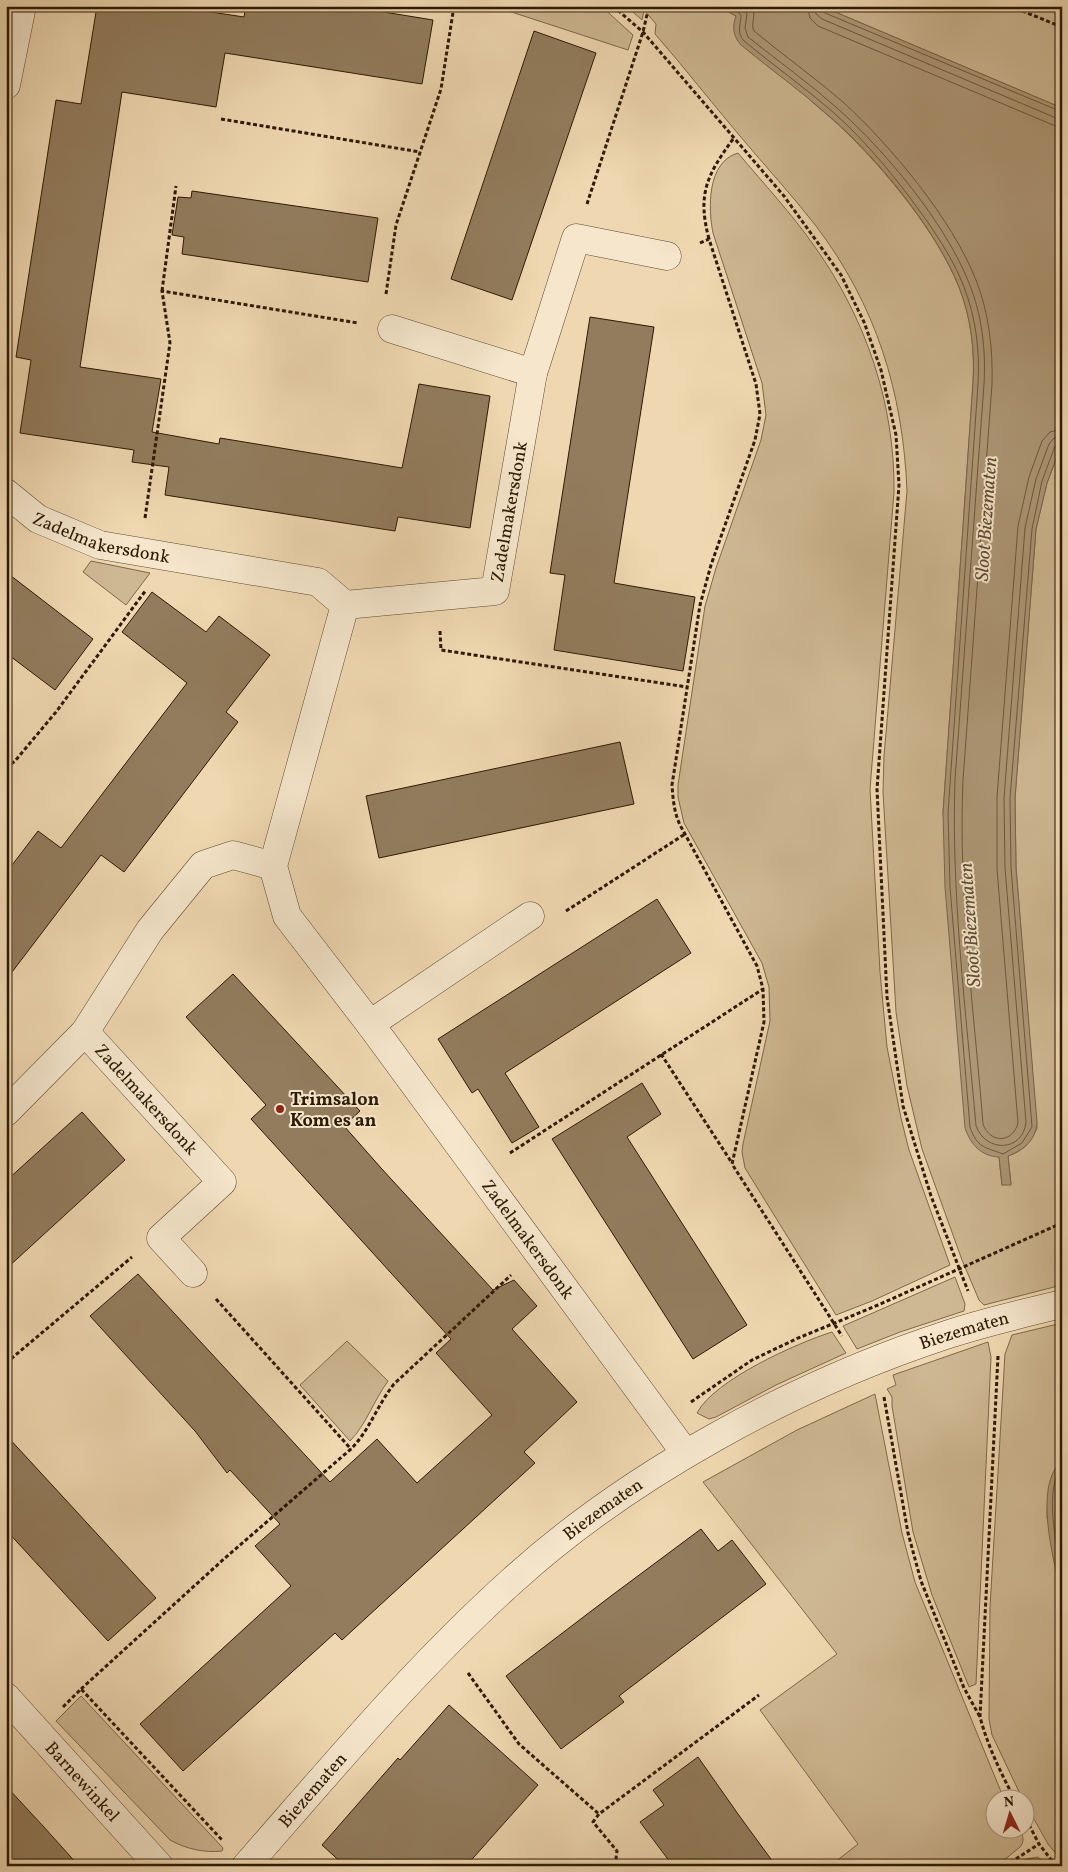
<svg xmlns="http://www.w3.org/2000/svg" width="1068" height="1872" viewBox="0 0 1068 1872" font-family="Vollkorn,serif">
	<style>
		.green { fill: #ceb893; stroke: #7e684b }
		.water { fill: #ad9776; stroke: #7a6548 }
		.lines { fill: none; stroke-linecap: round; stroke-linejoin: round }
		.shore { stroke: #6d583c; stroke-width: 1 }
		.building { fill: #927c5d; stroke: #2d1903 }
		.street-casing { stroke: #5e492e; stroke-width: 29 }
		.path { stroke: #2d1903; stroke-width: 3; stroke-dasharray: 4 2.5; stroke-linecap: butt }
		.street { stroke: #f5e6cc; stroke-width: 28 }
		.poi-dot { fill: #8f2418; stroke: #f5e6cc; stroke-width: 2 }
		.labels { text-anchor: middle; stroke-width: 4; stroke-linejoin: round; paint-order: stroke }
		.street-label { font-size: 18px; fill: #2d1903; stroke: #f5e6cc }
		.poi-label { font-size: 18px; font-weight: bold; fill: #2d1903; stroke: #f5e6cc; text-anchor: start }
		.water-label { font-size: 19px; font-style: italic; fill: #604b31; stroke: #f5e6cc }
	</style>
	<rect width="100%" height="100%" fill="#efd8b1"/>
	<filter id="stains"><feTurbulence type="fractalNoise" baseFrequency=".004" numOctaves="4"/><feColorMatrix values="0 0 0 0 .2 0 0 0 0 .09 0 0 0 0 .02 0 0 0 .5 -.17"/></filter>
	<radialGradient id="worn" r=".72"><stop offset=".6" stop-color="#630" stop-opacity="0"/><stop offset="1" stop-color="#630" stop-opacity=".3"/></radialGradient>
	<!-- green -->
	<g class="green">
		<path d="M493,6H601L633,35L628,50Z"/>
		<path d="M626,6H727L725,10L736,16C760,44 783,73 809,99C821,110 834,120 846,132C887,172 937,233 959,287C971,317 975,351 973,383L943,813L999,1157L1002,1185L1011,1184L1008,1156C1023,1151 1031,1143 1037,1128L1016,868L1015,798L1036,529L1047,483L1062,443V1285L984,1305L979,1300L962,1260L922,1149L907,1086L896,1012L883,792L884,756L907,491C903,392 876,305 816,226C792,195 765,166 740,136C711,102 684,67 655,34L656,24L644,10L642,20Z"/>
		<path d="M821,6H1062V108Z"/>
		<path d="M738,153C764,184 792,214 815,247C866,319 895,404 894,492L870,789L880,972L887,1047L901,1118L909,1150L950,1265L872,1301L836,1315L745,1168L742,1152L743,1144L770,1021L769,987L762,963L684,823L678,797V785L705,606L716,568L761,440L766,415L762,383L713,233C708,208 707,162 738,153Z"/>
		<path d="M91,561L150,573L126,605L83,572Z"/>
		<path d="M955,1277L965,1304L964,1311L900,1332L857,1349L843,1326Z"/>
		<path d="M1062,1323V1446H1060L1062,1461L1058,1464L1048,1495L1047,1517L1062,1597V1861L1048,1844L1026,1805V1800L1022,1798L992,1735L989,1719L990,1607L1005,1354L1012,1335Z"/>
		<path d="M832,1332L846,1353L776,1385L716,1417L709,1419L697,1413C714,1380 797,1343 832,1332Z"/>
		<path d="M347,1341L388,1381C374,1400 366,1425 350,1441L300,1385Z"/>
		<path d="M988,1342L991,1357L976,1684L969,1687L932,1595L913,1532L892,1406V1397L887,1389L896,1385L893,1375Z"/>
		<path d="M875,1394L902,1533L915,1582L1004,1799L996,1800V1830H1020C1023,1836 1025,1841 1020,1847L997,1866H830L858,1844L760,1710L837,1654L703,1482L797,1430Z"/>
		<path d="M81,1696L223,1848L222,1851C204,1853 186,1849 170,1840L56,1721Z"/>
		<path d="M1038,1857L1048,1866H1015L1026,1859Z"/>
	</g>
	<!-- water -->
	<g class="water">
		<path d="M727,6H821L1062,108V443L1047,483L1036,529L1015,798L1016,868L1037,1122C1036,1140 1024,1150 1008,1156L1011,1185H1002L999,1157C981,1156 971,1145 965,1128L945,887L943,813L973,383C975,351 971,317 959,287C936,229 876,156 829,116C801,91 770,69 741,45C733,36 732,27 736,16L725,10Z"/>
		<path d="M1062,1461V1597C1055,1565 1032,1485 1062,1461Z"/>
	</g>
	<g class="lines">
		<!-- shore -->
		<g class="shore">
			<path d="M731,6L741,15C741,25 736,31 744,41C773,65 804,87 833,112C869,144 899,182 927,221C941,242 955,263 964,287C976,318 980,351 978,384L948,813L950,887L970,1127C977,1148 985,1147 1003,1154L1022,1143L1032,1127L1011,868L1010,798L1032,529L1042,481L1055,446L1062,443"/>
			<path d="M741,6L747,14L745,28L748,37C778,61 809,83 837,108C885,150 946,224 969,283C982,315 986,350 984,384L955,780C951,894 966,1012 976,1126C986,1153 1023,1152 1026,1122L1005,868L1004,798L1025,528L1036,479L1049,444L1054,438L1062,436"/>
			<path d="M752,6C757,16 750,24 754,31C783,55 814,77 843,102C891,146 952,219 976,280C989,313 993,349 992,384L963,780C958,895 974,1010 983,1124C990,1144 1013,1143 1018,1123L997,869V797L1018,526L1029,477L1042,441L1050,432L1062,429"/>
			<path d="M807,6L810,18L818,26L1053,125L1062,126"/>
			<path d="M815,6L816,14L822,19L1056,118L1062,119"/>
			<path d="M821,6L822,11L825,13L1062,112"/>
			<path d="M1062,1468C1043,1487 1057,1549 1062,1573"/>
			<path d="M1062,1478C1058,1498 1058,1516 1062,1536"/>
		</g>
	</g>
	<!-- building -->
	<g class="building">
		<path d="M97,6H172L244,17L246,6H347L433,20L422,84L225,53L216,107L122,92L80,367L161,379L152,432L219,444L220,438L402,468L419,384L490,396L470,528L398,517L395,531L165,495L169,467L132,462L134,450L20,433L31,360L16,357L56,100L81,104Z"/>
		<path d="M534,31L596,53L512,300L451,279Z"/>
		<path d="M192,191L378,218L368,282L182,254L184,237L172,235L178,197L191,198Z"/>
		<path d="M590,317L654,327L614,583L695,597L683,671L554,650L565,575L550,573Z"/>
		<path d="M6,572L93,639L55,690L6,653Z"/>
		<path d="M152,592L206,632L219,616L270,655L226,712L238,722L124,872L101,855L6,980V873L38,831L61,848L187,683L122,632Z"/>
		<path d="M620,742L634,804L379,858L366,796Z"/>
		<path d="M657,899L691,953L505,1073L539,1127L512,1143L478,1089L472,1093L438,1039Z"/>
		<path d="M233,974L360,1111L344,1126L381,1168L493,1290L514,1280L537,1306L512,1329L577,1402L524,1452L535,1463L342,1640L335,1633L183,1771L140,1724L291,1586L255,1546L280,1524L230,1470L227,1473L195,1431L90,1316L138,1274L330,1482L377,1439L417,1483L492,1415L436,1353L451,1339L251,1119L266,1105L186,1017Z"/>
		<path d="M642,1083L661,1114L627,1137L747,1325L693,1359L552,1139Z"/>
		<path d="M82,1112L125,1160L6,1269V1181Z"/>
		<path d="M6,1435L156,1598L108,1641L6,1530Z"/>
		<path d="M701,1529L718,1551L732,1540L766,1584L619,1696L624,1702L561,1749L506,1676L611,1596Z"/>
		<path d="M449,1705L538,1785L466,1866H345L322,1845L398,1758L400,1760Z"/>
		<path d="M698,1757L738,1814L776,1866H673L640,1822L664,1805L653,1790Z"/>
		<path d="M6,1786L43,1826L79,1866H6Z"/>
	</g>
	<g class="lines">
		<!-- street casing -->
		<g class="street-casing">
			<g id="street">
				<path d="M6,85L22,6"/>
				<path d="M392,329L533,373"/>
				<path id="s1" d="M6,493L38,519L100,545L318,582L345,605L273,866L287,916L370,1024L686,1454"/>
				<path id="s2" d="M345,605L495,591L533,373L576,238L667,256"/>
				<path d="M370,1024L530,916"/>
				<path id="s3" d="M85,1032L222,1182L161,1238L193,1273"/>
				<path d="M6,1112L85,1032L150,930L203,865L233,855L273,866"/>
				<path id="s4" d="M6,1697L159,1866"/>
				<path id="s5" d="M246,1866C332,1768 416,1667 513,1580C631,1473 798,1383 949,1334C986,1322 1024,1313 1062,1304"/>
			</g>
		</g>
		<!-- path -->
		<g class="path">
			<path d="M613,6L643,32L784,196L841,275L864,322L881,370L896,435L899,485L877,789L887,997L903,1106L931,1196L968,1291"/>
			<path d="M1010,6L1062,27"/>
			<path d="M221,119L420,152"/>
			<path d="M587,204L643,32L649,6"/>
			<path d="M709,239C697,194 707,175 733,139"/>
			<path d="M700,243L709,239L756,384L760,414L755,440L711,565L700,605L672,785C673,799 674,812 680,825L757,966L763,989L764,1022L732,1164L842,1336"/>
			<path d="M162,291L176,186"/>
			<path d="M386,294L396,225L441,89L454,6"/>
			<path d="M145,518L170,343L162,291L358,323"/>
			<path d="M440,631L441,650L687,687"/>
			<path d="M6,768L15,761L56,712L146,590"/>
			<path d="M566,911L685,834"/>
			<path d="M661,1054L732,1163"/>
			<path d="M510,1153L763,989"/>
			<path d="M216,1299L351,1449"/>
			<path d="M998,1356L980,1717C988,1747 1001,1773 1015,1800"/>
			<path d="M6,1363L132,1257"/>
			<path d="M884,1397L908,1533L921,1581L964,1688L980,1717"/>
			<path d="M691,1402L752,1360L796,1339L878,1305L1062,1223"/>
			<path d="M468,1673L519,1744L599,1814"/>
			<path d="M81,1689L225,1558L351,1449C369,1431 378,1404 394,1384L511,1275"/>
			<path d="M63,1707L81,1689L222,1840"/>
			<path d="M1026,1819L1039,1844L1056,1866"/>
			<path d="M615,1866L617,1851L593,1822L599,1814L759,1695"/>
			<path d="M1005,1866L1039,1844"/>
		</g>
		<!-- street -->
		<use href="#street" class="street"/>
	</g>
	<!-- markers -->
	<circle class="poi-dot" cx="280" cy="1109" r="5"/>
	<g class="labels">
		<!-- street labels -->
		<g class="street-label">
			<text dy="6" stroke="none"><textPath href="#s2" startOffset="231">Zadelmakersdonk</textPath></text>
			<text dy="6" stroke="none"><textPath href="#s1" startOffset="108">Zadelmakersdonk</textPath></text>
			<text dy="6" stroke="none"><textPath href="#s3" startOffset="91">Zadelmakersdonk</textPath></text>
			<text dy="6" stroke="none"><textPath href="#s1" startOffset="1091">Zadelmakersdonk</textPath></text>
			<text dy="6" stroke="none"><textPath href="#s5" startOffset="911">Biezematen</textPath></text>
			<text dy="6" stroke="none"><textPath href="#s5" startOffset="506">Biezematen</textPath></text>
			<text dy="6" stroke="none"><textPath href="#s4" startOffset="114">Barnewinkel</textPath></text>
			<text dy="6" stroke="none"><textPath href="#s5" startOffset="101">Biezematen</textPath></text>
		</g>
		<!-- poi labels -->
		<g class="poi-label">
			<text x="290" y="1105">Trimsalon<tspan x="290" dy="21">Kom es an</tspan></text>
		</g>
		<!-- water labels -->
		<g class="water-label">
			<text transform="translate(985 519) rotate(-86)" y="7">Sloot Biezematen</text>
			<text transform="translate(969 925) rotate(-94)" y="7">Sloot Biezematen</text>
		</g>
	</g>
	<!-- margin -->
	<rect width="1068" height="1872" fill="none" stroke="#efd8b1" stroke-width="25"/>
	<rect x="8" y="8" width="1053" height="1857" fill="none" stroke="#2d1903" stroke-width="2.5"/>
	<rect x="12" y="12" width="1043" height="1847" fill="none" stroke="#2d1903"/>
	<!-- north arrow -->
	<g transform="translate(1010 1814) rotate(355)"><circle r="24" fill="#f5e6cc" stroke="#a5947c"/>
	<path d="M0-4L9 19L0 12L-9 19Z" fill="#8f2418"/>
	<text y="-8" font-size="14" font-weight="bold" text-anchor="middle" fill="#2d1903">N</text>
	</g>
	<rect width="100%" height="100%" filter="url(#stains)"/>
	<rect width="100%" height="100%" fill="url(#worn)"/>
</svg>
